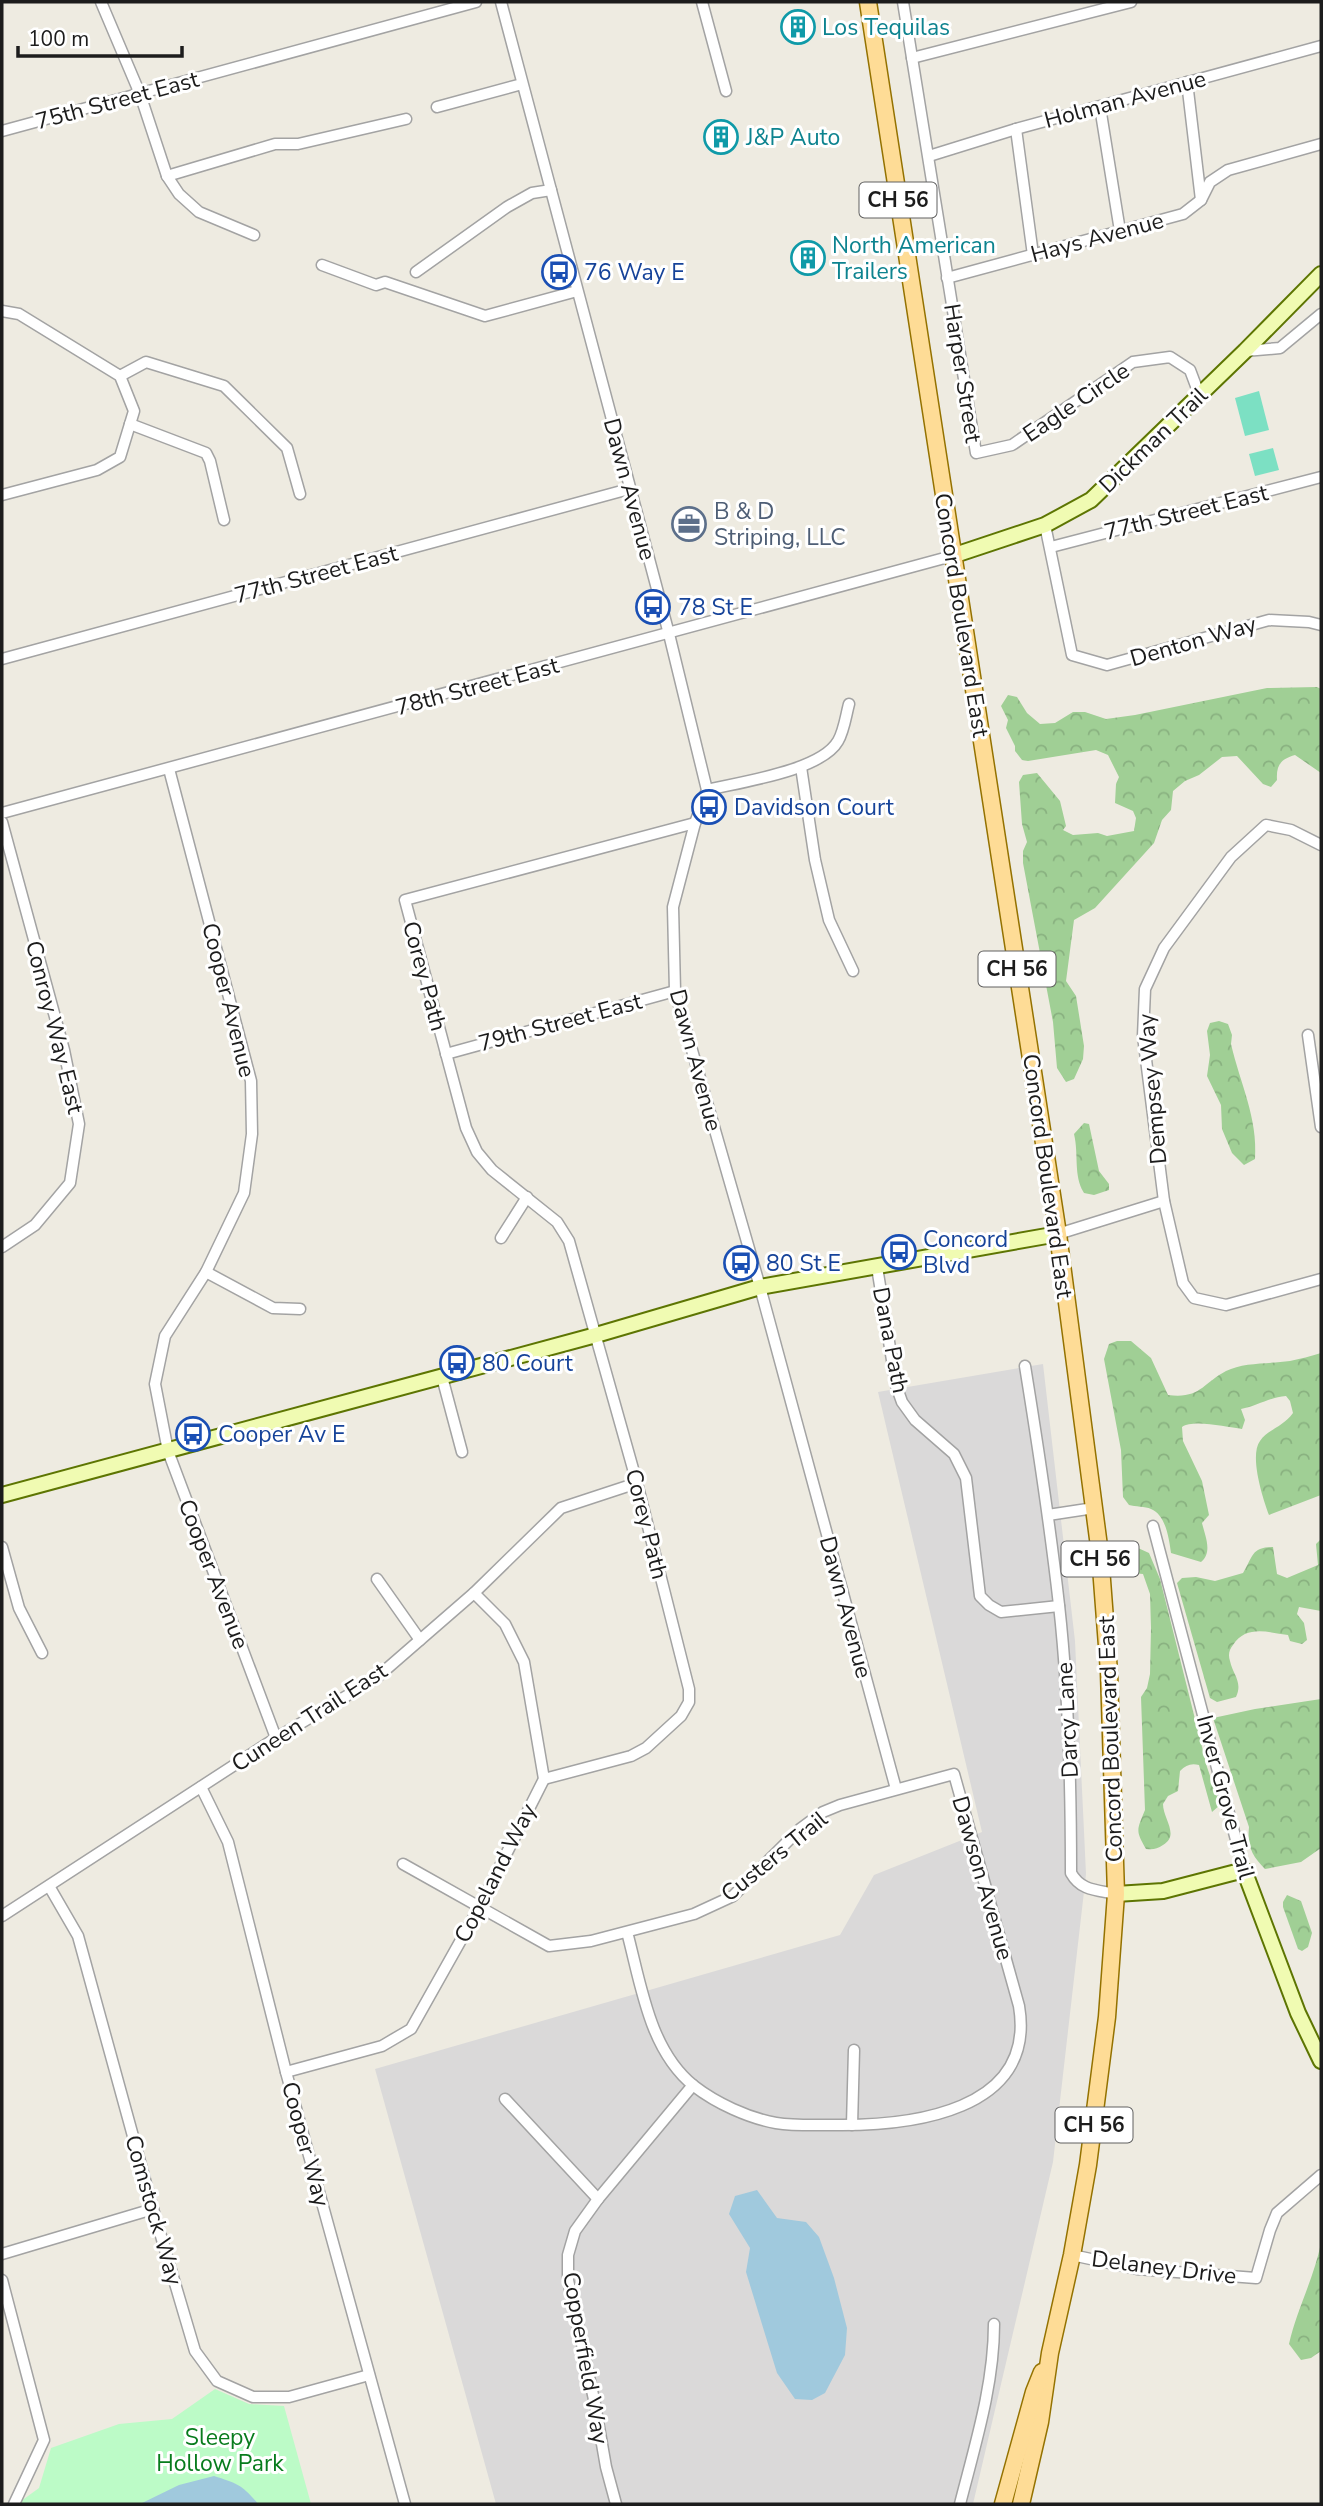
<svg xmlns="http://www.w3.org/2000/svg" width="1323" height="2506" viewBox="0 0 1323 2506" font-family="'Nunito Sans',sans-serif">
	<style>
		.residential { fill: #dad9d9 }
		.forest { fill: url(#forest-crowns) }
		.park { fill: #bcfbc7 }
		.pitch { fill: #7ce0c3 }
		.water { fill: #a0c9dd }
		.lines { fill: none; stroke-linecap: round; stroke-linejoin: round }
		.street-casing { stroke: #a3a3a3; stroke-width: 13 }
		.secondary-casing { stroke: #5d7502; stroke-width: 18 }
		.primary-casing { stroke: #947200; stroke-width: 19 }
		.street { stroke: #fff; stroke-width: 10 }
		.secondary { stroke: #f0fbb2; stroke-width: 14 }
		.primary { stroke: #fedc96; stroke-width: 16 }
		.labels { text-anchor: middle; stroke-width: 6; stroke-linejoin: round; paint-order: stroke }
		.shield { fill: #fff; stroke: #606060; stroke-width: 2 }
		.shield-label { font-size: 21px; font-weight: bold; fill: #1c1c1c }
		.culture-label { font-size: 23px; fill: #0d838f; stroke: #fff; text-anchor: start }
		.street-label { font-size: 23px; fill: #1c1c1c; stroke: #fff }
		.transit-label { font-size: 23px; fill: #164399; stroke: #fff; text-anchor: start }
		.service-label { font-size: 23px; fill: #4e5e75; stroke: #fff; text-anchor: start }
		.park-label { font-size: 23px; fill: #087c1d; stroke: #fff }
	</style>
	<defs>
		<pattern id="forest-crowns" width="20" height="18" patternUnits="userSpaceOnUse" patternTransform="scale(1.75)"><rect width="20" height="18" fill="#a0cf95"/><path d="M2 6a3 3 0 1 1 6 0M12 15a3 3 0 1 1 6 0" fill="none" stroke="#89b180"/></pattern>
	</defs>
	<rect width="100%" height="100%" fill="#eeebe1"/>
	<!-- residential -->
	<path class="residential" d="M1043,1364L1075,1641L1086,1874L1053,2162L973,2504H496L375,2069L840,1935L874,1875L982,1832L878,1392Z"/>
	<!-- forest -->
	<g class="forest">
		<path d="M1317,687L1321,689V773L1295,755C1281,759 1276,765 1277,780L1271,787L1263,784L1237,756L1222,757L1199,775L1185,781L1173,791L1171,810L1162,820L1154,843L1095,908L1074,920L1066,981L1076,996L1084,1046L1083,1059L1074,1079L1066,1082L1057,1068L1053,1022L1023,863V851L1027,842L1022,824L1019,782L1023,775L1037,773L1060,801L1066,826L1063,830L1073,835L1098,833L1107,836L1134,831L1136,818L1133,811L1115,803L1116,784L1119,777L1108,755L1096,750L1028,761L1022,760L1015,751V746L1006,728L1008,720L1001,706L1008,695L1017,697L1027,713L1040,724L1055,723L1073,712H1085L1106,719L1135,715L1267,688Z"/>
		<path d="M1219,1021L1228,1024L1232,1035L1231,1044C1240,1083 1258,1118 1255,1159L1244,1165L1232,1153L1222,1129L1221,1105L1207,1076L1210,1055L1207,1031L1210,1023Z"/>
		<path d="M1084,1123L1089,1124L1099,1171L1109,1184V1190L1094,1195L1084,1193C1073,1175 1079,1155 1074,1134Z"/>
		<path d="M1117,1341H1131L1151,1358L1168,1395C1200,1399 1202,1384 1226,1371C1244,1362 1270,1364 1290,1361C1300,1359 1311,1356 1321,1353V1495L1269,1515C1263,1499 1249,1456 1260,1441C1267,1430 1283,1427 1293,1413L1290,1401L1286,1396C1270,1397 1257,1406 1241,1409L1245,1420L1242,1429C1227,1427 1193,1419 1182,1427L1183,1441L1202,1481L1209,1515L1202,1523C1205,1536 1213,1552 1201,1562L1171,1553C1169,1539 1166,1515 1151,1509C1145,1506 1135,1507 1129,1505L1123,1497L1121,1450L1104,1359L1109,1344Z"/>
		<path d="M1321,1539V1611L1299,1607L1297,1614L1304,1623L1307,1640L1302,1644L1290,1641L1288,1635C1267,1632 1246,1625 1233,1645C1229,1650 1228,1655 1230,1661C1233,1675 1243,1682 1236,1697L1217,1702L1210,1698L1177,1583L1182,1578L1196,1577L1215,1581L1243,1573C1253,1557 1251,1547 1273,1547L1277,1574L1287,1578L1318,1565L1316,1544Z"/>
		<path d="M1138,1548L1149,1553L1160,1579L1207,1767L1220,1805L1212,1812L1199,1765C1191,1763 1186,1765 1180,1771L1178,1791L1168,1796L1163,1804C1163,1819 1180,1835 1163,1845C1157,1849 1153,1850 1146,1849C1135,1830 1137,1830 1145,1810L1141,1697L1147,1688L1150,1674L1151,1628L1150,1594L1143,1574L1132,1573L1129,1558L1132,1552Z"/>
		<path d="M1321,1699V1848L1301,1862L1265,1869C1252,1856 1247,1846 1249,1827L1213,1718L1255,1709Z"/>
		<path d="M1287,1895L1301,1901L1312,1933L1308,1947L1302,1951L1298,1949L1283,1907V1902Z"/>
		<path d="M1321,2243V2351L1311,2358L1301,2360L1289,2344C1297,2309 1314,2278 1321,2243Z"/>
	</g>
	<!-- park -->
	<path class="park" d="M215,2389L249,2404L284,2406L311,2504H17L39,2488L51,2448L119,2424L172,2419Z"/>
	<!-- pitch -->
	<g class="pitch">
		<path d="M1259,391L1269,430L1245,436L1235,398Z"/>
		<path d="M1273,448L1279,470L1255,476L1249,454Z"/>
	</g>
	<!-- water -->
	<g class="water">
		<path d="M757,2190L777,2218L806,2222L819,2237L834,2278L847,2328L845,2355L825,2393L812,2400L795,2399L777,2373L746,2272L750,2248L729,2214L735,2196Z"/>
		<path d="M214,2476C236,2483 243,2485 258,2504H140L179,2485Z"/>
	</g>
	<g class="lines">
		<!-- street casing -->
		<g class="street-casing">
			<g id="street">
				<path d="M101,2L140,94L167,176L179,194L199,212L254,235"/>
				<path d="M501,2L669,634L707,790L695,823L673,907L675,991L760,1287L896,1789"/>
				<path d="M702,2L726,91"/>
				<path d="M903,2L976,453L1012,445L1133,362L1170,357L1190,370L1199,394"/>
				<path d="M912,58L1131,2"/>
				<path d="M1187,82L1201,200"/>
				<path d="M437,107L522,84"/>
				<path d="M1100,107L1120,231"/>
				<path d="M1016,129L1033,255"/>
				<path d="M2,131L476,2"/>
				<path d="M929,156L1016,129L1321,46"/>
				<path d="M167,176L275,144H298L406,119"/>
				<path d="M322,265L376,285L385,282L485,316L577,291"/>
				<path d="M416,272L507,207L532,193L551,190"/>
				<path d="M947,278L1183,214L1201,200L1210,182L1228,170L1321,144"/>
				<path d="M2,311L19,314L120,376L134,411L120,457L97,470L2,495"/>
				<path d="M1245,351L1280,348L1321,314"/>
				<path d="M120,376L146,362L224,386L287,448L300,494"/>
				<path d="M130,424L206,453L210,461L224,520"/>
				<path d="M1045,525L1072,655L1107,665L1269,620L1309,622L1321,625"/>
				<path d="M1051,547L1321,477"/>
				<path d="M2,659L629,489"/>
				<path d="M801,767L815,860L829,920L853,971"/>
				<path d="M169,769L251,1081L252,1134L244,1193L206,1272L165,1336L155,1384L168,1451L276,1738"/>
				<path d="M707,790C740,782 821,771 838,741C844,731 846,715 849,704"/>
				<path d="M2,813L952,556"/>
				<path d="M2,822L64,1050L79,1124L70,1183L35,1225L2,1247"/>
				<path d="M1321,845L1291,830L1266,825L1231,857L1164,948L1145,989L1143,1036L1164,1201L1183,1283L1194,1298L1226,1305L1321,1279"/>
				<path d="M1308,1035L1321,1127"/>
				<path d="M446,1054L675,991"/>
				<path d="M1058,1234L1164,1201"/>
				<path d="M501,1238L527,1197"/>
				<path d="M877,1267L896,1385L902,1402L915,1420L954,1454L966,1478L980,1596L989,1605L1001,1612L1059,1606"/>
				<path d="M206,1272L273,1308L300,1309"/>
				<path d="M1025,1366C1038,1446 1050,1525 1059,1605C1069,1694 1071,1783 1071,1873C1081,1891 1097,1890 1116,1894"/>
				<path d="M442,1377L462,1452"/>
				<path d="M1048,1515L1094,1508"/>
				<path d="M1153,1526L1244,1870"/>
				<path d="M2,1547L19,1608L42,1653"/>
				<path d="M377,1579L420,1640"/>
				<path d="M544,1779L631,1756L646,1748L681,1716L689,1702V1689L637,1483L569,1241L557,1222L492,1170L477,1152L466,1128L405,900L695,823"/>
				<path d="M201,1787L228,1842L286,2072L405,2504"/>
				<path d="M403,1864L549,1946L591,1941L694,1914L733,1896L800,1829L823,1812L840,1805L954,1774L1019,2006C1037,2112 910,2126 834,2125C815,2125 795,2126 776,2123C748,2118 716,2103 694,2086C649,2050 641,1984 627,1932"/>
				<path d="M49,1886L78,1936L153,2209L195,2351L217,2381L253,2397H289L369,2375"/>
				<path d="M2,1916L276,1738L375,1679L474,1593L561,1508L637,1483"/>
				<path d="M286,2072L382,2046L411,2029L479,1908L544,1779L524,1662L505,1624L474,1593"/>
				<path d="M505,2099L598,2199"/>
				<path d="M852,2125L854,2050"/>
				<path d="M2,2254L153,2209"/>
				<path d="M1072,2255L1137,2269L1256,2278L1270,2230L1277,2213L1321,2175"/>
				<path d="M2,2280L44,2440L14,2504"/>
				<path d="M616,2504L606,2467L595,2404L568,2280V2255L575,2231L598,2199L693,2085"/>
				<path d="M960,2504C975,2445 994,2385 994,2324"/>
			</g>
		</g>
		<!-- secondary casing -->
		<g class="secondary-casing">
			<g id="secondary">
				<path d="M952,556L1045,525L1091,500L1245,351L1321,274"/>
				<path d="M2,1495L596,1335L760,1287L1058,1234"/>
				<path d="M1116,1894L1163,1891L1244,1870L1298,2013L1321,2061"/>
			</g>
		</g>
		<!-- primary casing -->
		<g class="primary-casing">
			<g id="primary">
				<path d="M868,2L1058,1234L1100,1554L1109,1672L1116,1894L1107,2017L1088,2165L1072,2255L1050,2353L1040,2422L1021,2504"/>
				<path d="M1003,2504L1034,2392L1042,2372"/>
			</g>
		</g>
		<!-- street -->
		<use href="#street" class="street"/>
		<!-- secondary -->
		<use href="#secondary" class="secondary"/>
		<!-- primary -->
		<use href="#primary" class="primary"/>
	</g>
	<!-- icons -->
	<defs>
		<g id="building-ring" transform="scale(1.75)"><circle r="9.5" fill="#fff" stroke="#0f9aa8" stroke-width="1.5"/><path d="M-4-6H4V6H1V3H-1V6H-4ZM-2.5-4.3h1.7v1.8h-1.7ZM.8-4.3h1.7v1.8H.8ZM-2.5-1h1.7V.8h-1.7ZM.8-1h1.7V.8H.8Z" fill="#0f9aa8"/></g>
		<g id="bus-ring" transform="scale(1.75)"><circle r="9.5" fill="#fff" stroke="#1a4fb4" stroke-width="1.5"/><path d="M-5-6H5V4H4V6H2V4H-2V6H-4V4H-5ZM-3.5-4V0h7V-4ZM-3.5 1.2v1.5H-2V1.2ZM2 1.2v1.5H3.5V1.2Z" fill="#1a4fb4"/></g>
		<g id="office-ring" transform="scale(1.75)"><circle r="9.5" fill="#fff" stroke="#5c6f8a" stroke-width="1.5"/><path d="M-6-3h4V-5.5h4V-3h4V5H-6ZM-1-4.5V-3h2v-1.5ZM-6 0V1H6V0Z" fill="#5c6f8a"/></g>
	</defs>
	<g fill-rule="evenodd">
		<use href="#building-ring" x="798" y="27"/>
		<use href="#building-ring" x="721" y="137"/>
		<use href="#building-ring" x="808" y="258"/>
		<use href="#bus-ring" x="559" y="272"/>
		<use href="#office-ring" x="689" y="524"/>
		<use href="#bus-ring" x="653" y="607"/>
		<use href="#bus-ring" x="709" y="807"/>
		<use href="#bus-ring" x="899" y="1252"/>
		<use href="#bus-ring" x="741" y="1263"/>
		<use href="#bus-ring" x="457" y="1363"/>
		<use href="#bus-ring" x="193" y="1434"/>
	</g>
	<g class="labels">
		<!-- shield labels -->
		<g class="shield">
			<rect x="859.5" y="182.5" width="77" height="35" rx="5"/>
			<rect x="978.5" y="951.5" width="77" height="35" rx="5"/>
			<rect x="1061.5" y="1541.5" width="77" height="35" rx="5"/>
			<rect x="1055.5" y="2107.5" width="77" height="35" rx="5"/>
		</g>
		<g class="shield-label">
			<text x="898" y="207">CH 56</text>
			<text x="1017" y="976">CH 56</text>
			<text x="1100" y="1566">CH 56</text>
			<text x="1094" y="2132">CH 56</text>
		</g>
		<!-- culture labels -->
		<g class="culture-label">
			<text x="822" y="35">Los Tequilas</text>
			<text x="746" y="145">J&amp;P Auto</text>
			<text x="832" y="253">North American<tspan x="832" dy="26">Trailers</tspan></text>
		</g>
		<!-- street labels -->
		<g class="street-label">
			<text transform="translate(1125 99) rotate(-15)" y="8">Holman Avenue</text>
			<text transform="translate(117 100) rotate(-15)" y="8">75th Street East</text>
			<text transform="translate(1097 237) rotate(-15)" y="8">Hays Avenue</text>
			<text transform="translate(963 373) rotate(81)" y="8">Harper Street</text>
			<text transform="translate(1076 402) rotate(-34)" y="8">Eagle Circle</text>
			<text transform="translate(1153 440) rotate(-44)" y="8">Dickman Trail</text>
			<text transform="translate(630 489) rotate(75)" y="8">Dawn Avenue</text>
			<text transform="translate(1186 512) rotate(-14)" y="8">77th Street East</text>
			<text transform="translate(316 574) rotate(-15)" y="8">77th Street East</text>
			<text transform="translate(962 615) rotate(81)" y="8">Concord Boulevard East</text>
			<text transform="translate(1193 641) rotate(-16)" y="8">Denton Way</text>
			<text transform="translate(477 686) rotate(-15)" y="8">78th Street East</text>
			<text transform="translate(425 976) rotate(75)" y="8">Corey Path</text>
			<text transform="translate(229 1000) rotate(76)" y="8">Cooper Avenue</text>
			<text transform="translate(560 1022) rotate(-15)" y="8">79th Street East</text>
			<text transform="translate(55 1027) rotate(76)" y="8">Conroy Way East</text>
			<text transform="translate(696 1060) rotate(75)" y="8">Dawn Avenue</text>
			<text transform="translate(1152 1089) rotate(-95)" y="8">Dempsey Way</text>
			<text transform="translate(1048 1176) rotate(82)" y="8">Concord Boulevard East</text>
			<text transform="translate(891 1340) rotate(79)" y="8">Dana Path</text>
			<text transform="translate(647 1524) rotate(76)" y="8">Corey Path</text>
			<text transform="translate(214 1574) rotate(69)" y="8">Cooper Avenue</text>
			<text transform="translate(846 1607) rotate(75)" y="8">Dawn Avenue</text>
			<text transform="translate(309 1717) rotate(-33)" y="8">Cuneen Trail East</text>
			<text transform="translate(1067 1720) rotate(-93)" y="8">Darcy Lane</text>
			<text transform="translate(1110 1739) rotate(-92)" y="8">Concord Boulevard East</text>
			<text transform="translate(1226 1797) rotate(75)" y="8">Inver Grove Trail</text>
			<text transform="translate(774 1856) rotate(-39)" y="8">Custers Trail</text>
			<text transform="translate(495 1873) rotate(-63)" y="8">Copeland Way</text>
			<text transform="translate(983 1878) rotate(74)" y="8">Dawson Avenue</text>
			<text transform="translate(306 2144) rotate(75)" y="8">Cooper Way</text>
			<text transform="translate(154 2210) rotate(74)" y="8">Comstock Way</text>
			<text transform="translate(1164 2267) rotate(7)" y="8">Delaney Drive</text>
			<text transform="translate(586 2358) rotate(80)" y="8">Copperfield Way</text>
		</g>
		<!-- transit labels -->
		<g class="transit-label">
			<text x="584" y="280">76 Way E</text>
			<text x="678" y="615">78 St E</text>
			<text x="734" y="815">Davidson Court</text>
			<text x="923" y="1247">Concord<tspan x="923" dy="26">Blvd</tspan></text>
			<text x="766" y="1271">80 St E</text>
			<text x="482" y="1371">80 Court</text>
			<text x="218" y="1442">Cooper Av E</text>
		</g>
		<!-- service labels -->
		<g class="service-label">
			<text x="714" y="519">B &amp; D<tspan x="714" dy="26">Striping, LLC</tspan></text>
		</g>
		<!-- park labels -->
		<g class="park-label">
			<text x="220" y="2445">Sleepy<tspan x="220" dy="26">Hollow Park</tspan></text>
		</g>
	</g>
	<!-- border -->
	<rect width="1323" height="2506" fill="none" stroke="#1c1c1c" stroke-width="7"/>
	<!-- scale -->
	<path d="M18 46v10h164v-10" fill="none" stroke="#1c1c1c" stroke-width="3.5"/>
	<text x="28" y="46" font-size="21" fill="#1c1c1c" stroke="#ffffff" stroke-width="5" paint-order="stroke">100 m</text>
</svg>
